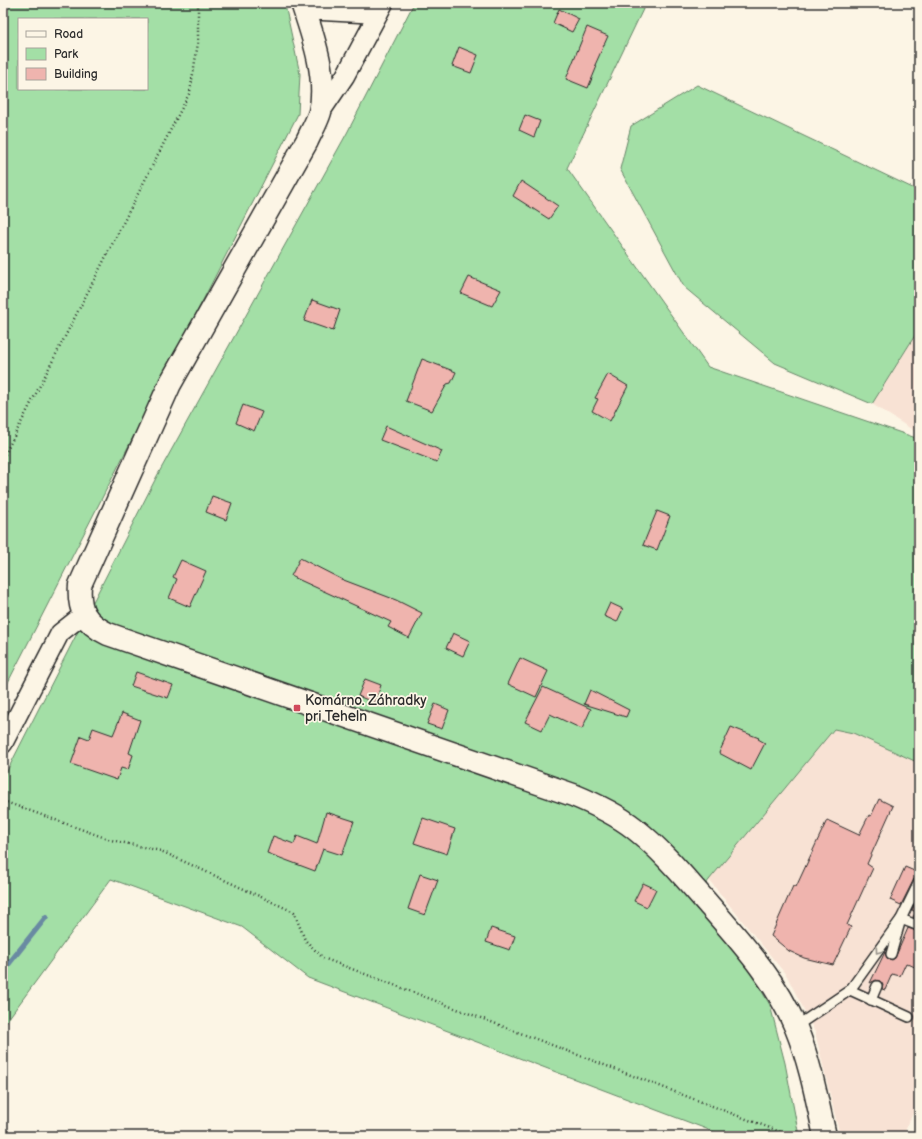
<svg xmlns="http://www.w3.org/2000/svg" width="922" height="1139" viewBox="0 0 922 1139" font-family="'Balsamiq Sans',sans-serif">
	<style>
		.built { fill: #f8e2d4 }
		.green { fill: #a3dfa6; stroke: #678568; fill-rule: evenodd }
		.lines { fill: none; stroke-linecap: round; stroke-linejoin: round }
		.stream { stroke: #698aa2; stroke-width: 5.5 }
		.building { fill: #efb4ae; stroke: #2b2b2b }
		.service-casing { stroke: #2b2b2b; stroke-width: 12 }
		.minor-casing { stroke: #2b2b2b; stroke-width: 21 }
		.tertiary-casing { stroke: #2b2b2b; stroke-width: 25 }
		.path { stroke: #2b2b2b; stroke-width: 2.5; stroke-dasharray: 1 3; stroke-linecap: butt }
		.service { stroke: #fcf5e5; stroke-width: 9 }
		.minor { stroke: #fcf5e5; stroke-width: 18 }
		.tertiary { stroke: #fcf5e5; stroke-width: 22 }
		.oneway { stroke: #949088 }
		.poi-dot { fill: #d1495b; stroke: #fcf5e5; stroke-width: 1.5 }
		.labels { text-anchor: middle; stroke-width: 3.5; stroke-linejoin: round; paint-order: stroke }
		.poi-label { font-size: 14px; fill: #2b2b2b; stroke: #fcf5e5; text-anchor: start }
	</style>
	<rect width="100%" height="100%" fill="#fcf5e5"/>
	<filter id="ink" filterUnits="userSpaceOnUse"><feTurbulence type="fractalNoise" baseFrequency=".025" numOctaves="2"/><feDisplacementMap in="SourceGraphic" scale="8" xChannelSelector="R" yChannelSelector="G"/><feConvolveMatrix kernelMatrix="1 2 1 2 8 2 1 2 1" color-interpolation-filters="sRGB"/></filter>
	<g filter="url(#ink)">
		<!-- built -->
		<g class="built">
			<path d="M919,329V434L872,404Z"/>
			<path d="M835,728L853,733L919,763V1099L903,1136H840L815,1032L787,976L709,880Z"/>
		</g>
		<!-- green -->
		<g class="green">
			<path d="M3,3H299L285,5L300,74L298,114L3,692ZM19,19H147V89H19Z"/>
			<path d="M414,3H646L567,168L708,367L919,439V763L853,733L834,729L709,880L692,904L738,951L770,1005L785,1063L799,1136H725L308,978L242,927L111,879L3,1026V779L157,476L347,133Z"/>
			<path d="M697,85L919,191V329L872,404L775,363L684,287L620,169L631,126Z"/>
		</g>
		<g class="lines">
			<!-- stream -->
			<path class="stream" d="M3,971L46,917"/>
		</g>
		<!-- building -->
		<g class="building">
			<path d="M559,9L579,19L572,32L553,23Z"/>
			<path d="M587,27L608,36L595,65L597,66L588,88L566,79Z"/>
			<path d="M459,47L478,55L471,73L452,66Z"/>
			<path d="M525,115L540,121L534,137L519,130Z"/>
			<path d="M521,181L558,206L549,219L513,196Z"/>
			<path d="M469,277L501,290L492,306L461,293Z"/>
			<path d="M312,300L340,310L333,331L304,321Z"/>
			<path d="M422,359L456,372L451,383L447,384L432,411L406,401Z"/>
			<path d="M608,374L628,386L610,421L592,411L598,399L595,398Z"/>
			<path d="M243,405L262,412L254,431L236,423Z"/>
			<path d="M386,426L442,451L437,462L380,440Z"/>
			<path d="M212,496L232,503L226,520L206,512Z"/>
			<path d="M657,511L670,516L657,550L643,545Z"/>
			<path d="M300,558L341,579L396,600L422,613L409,638L388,627L391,622L291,576Z"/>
			<path d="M181,560L206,571L190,607L169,598L177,579L173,577Z"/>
			<path d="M610,603L623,609L617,622L604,616Z"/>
			<path d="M453,633L470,641L463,656L446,648Z"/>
			<path d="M520,658L548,671L536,697L508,684Z"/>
			<path d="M136,672L173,685L168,698L131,686Z"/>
			<path d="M365,679L381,685L375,703L358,696Z"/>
			<path d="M543,687L591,709L582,729L550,714L542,730L525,722Z"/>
			<path d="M590,690L629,710L626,717L584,704Z"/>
			<path d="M435,704L449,710L442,729L427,724Z"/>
			<path d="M122,713L140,720L129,753L133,755L128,770L121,768L117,780L71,764L81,736L89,739L93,728L113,735Z"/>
			<path d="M731,727L759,738L758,739L765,743L751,770L719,753Z"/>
			<path d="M879,799L893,806L867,864L873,868L847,925L851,927L833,965L804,958L789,951L771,936L793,886L796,887L827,820L859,835L869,815L871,816Z"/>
			<path d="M326,812L354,821L342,855L323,849L315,871L267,853L273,836L294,844L297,836L317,844Z"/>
			<path d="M423,818L455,829L447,854L414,843Z"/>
			<path d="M905,867L919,873V876L914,879L901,905L890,900Z"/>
			<path d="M420,874L438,880L425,915L408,909Z"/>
			<path d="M643,883L656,889L647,907L634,901Z"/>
			<path d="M919,896V920L913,917L916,912L912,910Z"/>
			<path d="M491,928L515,936L510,950L486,942Z"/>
			<path d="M908,928L919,932V969L906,963L900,976L892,974L885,990L882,989L883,985L880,981L876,980L870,983L885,952L887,958L892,960L895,958Z"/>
		</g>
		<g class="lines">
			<!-- service casing -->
			<g class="service-casing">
				<g id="service">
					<path d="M891,954L901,919L919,926"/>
					<path d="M850,990L909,1017"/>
					<path d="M871,1000L877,986"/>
					<path d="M795,1027L850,990L901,919L919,882"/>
				</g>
			</g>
			<!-- minor casing -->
			<g class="minor-casing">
				<g id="minor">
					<path d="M304,10L378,14"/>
					<path d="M320,113L345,76L384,3"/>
					<path d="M3,744L60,633L84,614"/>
				</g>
			</g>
			<!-- tertiary casing -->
			<g class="tertiary-casing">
				<path id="tertiary" d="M302,3C313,36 328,78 320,112C317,122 311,132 307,141L170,384L80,585C78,610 85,623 108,634L573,795C595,804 616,814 634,828C662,850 685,878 708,904C741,942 776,980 796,1028C810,1062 817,1100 825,1136"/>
			</g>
			<!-- path -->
			<g class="path">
				<path d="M3,458L190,92L198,43V3"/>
				<path d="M3,801L111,840L161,851L294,912L305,940L323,958L791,1136"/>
			</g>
			<!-- service -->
			<use href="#service" class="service"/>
			<!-- minor -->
			<use href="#minor" class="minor"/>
			<!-- tertiary -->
			<use href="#tertiary" class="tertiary"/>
		</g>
		<!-- one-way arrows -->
		<defs><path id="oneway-chevron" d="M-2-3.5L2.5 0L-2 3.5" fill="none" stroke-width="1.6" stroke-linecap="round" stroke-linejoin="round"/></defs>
		<use class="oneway" href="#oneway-chevron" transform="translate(878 951) rotate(126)"/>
	</g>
	<!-- markers -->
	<rect class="poi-dot" x="293" y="704" width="8" height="8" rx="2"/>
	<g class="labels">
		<!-- poi labels -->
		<g class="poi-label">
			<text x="305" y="705">Komárno. Záhradky<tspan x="305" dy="16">pri Teheln</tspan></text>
		</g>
	</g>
	<!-- margin -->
	<rect width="922" height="1139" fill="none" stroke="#fcf5e5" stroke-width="16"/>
	<rect x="8" y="8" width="906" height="1123" fill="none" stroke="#2b2b2b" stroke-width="1.5" filter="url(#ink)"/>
	<!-- legend -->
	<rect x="18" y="18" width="130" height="72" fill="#fcf5e5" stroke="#a8a49b"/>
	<rect x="26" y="31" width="20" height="6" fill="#fcf5e5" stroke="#a8a49b"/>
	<text x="54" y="38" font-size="12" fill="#2b2b2b">Road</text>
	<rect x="26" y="48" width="20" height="12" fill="#a3dfa6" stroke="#a8a49b"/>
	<text x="54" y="58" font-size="12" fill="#2b2b2b">Park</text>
	<rect x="26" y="68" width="20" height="12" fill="#efb4ae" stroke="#a8a49b"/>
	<text x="54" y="78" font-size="12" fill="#2b2b2b">Building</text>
</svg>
